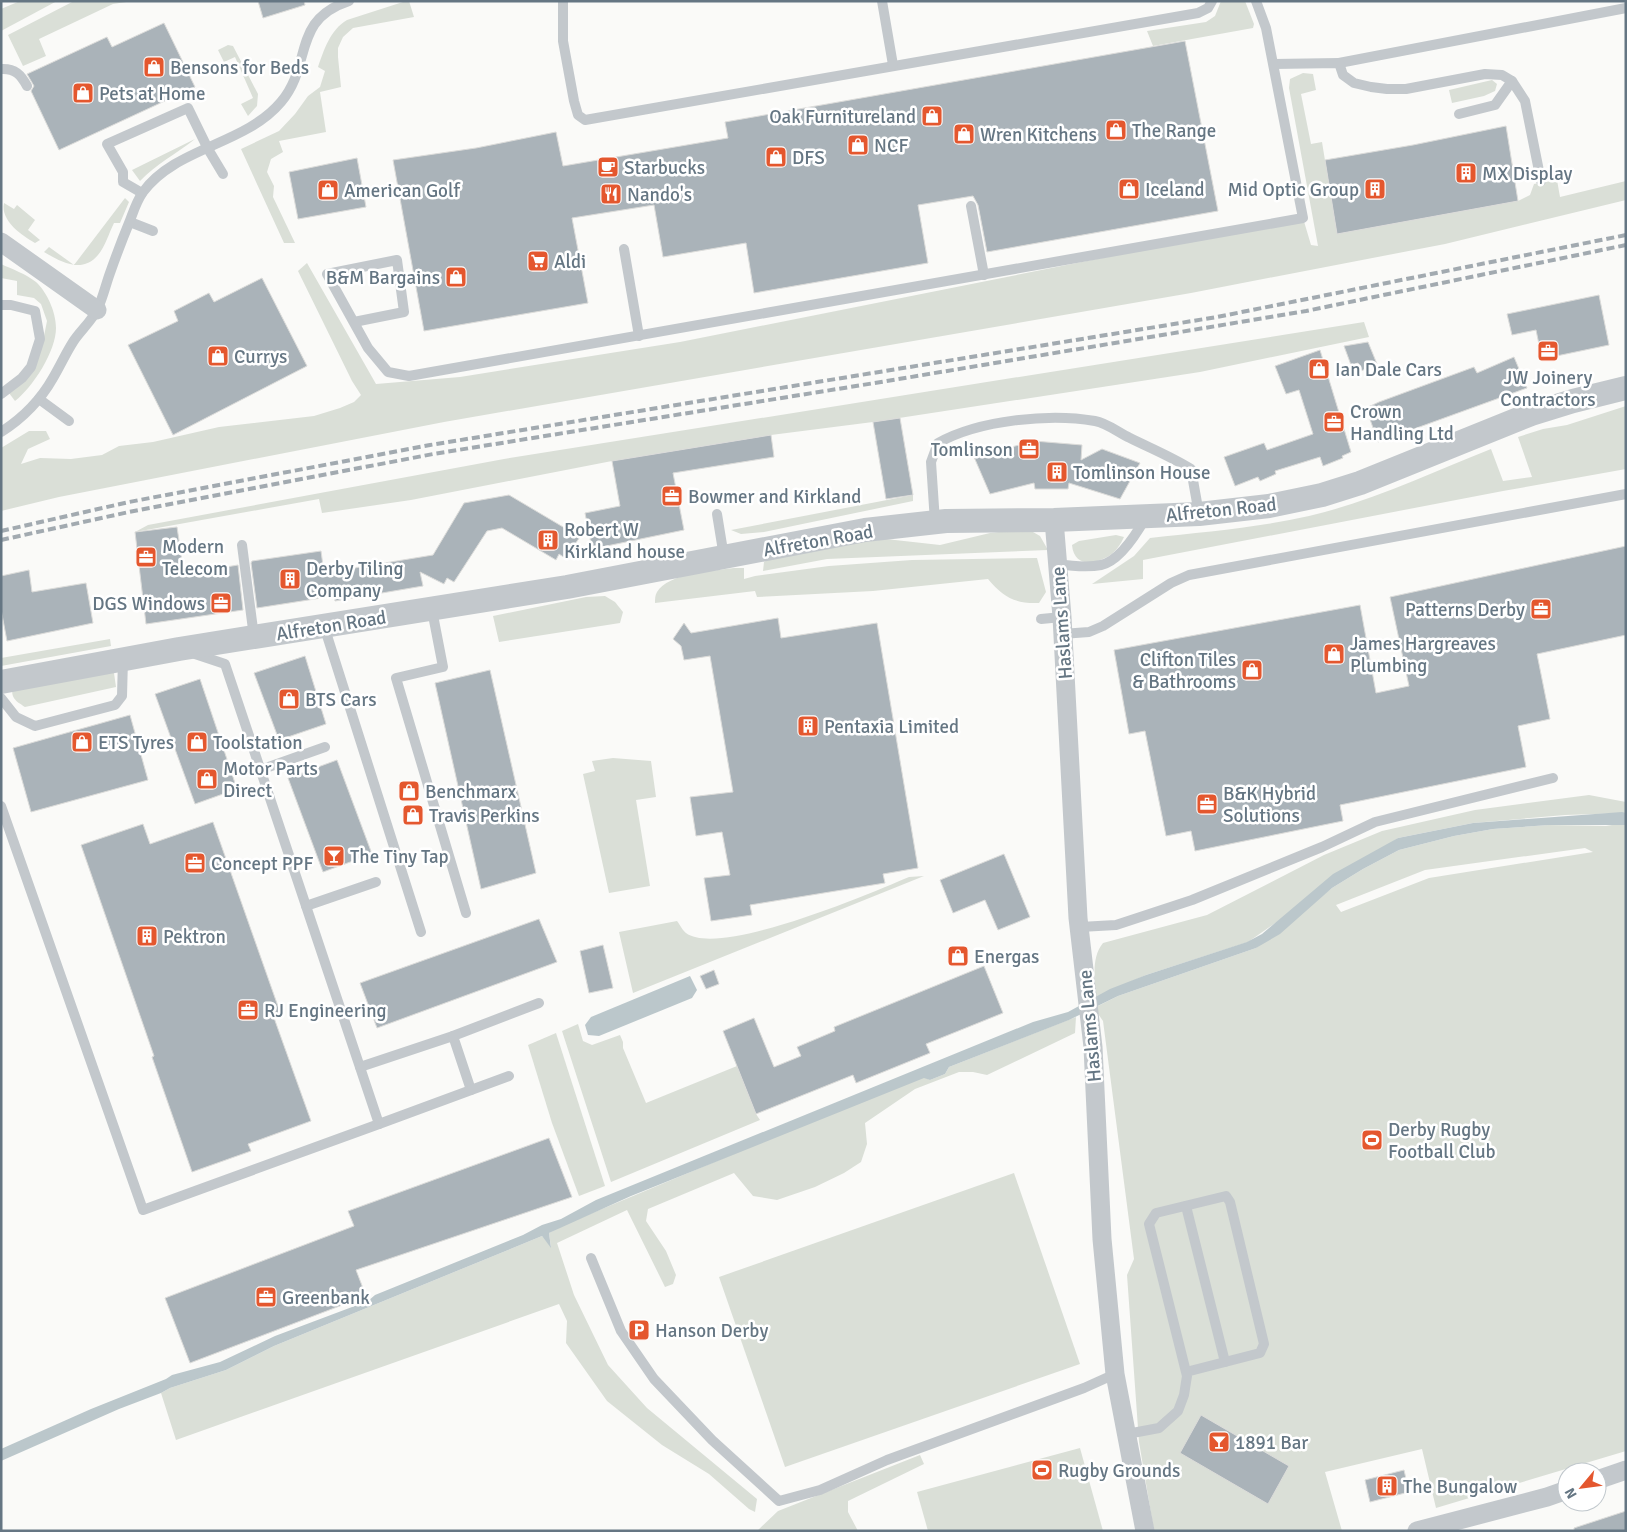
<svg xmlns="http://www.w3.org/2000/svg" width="1627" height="1532" viewBox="0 0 1627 1532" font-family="Signika,sans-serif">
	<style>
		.green { fill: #dadfd7; fill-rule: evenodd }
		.water { fill: #bbc7cb }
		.building { fill: #aab3b9; stroke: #dcdcda }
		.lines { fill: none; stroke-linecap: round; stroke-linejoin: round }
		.service { stroke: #c3c8cc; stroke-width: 10 }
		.minor { stroke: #c3c8cc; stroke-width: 19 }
		.tertiary { stroke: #c3c8cc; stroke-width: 24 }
		.rail { stroke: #a2aab0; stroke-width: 4; stroke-dasharray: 8 4; stroke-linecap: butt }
		.labels { text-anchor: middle; stroke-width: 5; stroke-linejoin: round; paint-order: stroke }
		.poi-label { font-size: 19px; fill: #657683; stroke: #fff; text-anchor: start }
		.street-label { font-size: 19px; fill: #657683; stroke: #fff }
	</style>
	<rect width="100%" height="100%" fill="#fafaf8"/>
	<!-- green -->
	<g class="green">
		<path d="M20,1H57L1,31V9Z"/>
		<path d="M74,1H133L113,4L39,39L46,56L23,66L8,35Z"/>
		<path d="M406,1H409L414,17L353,28L343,37L338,48V57L341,87L320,92L326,132L279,141L283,152L271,159L267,172L274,186L273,197L295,243H284L241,149L279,131L295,114L308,96L320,87L325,71L318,67C324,50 330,30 347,20Z"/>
		<path d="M1221,1H1245L1254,24L1253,28L1153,46L1147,31L1206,22L1215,16Z"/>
		<path d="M228,45L233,46L258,94L257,106L248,116L241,104L253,98L235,57L224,62L218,50Z"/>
		<path d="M1303,73L1313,74L1316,90L1301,94L1311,144L1322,142L1337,234L1518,201L1530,195L1534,184L1557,180L1560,197L1626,181V200L1445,244L1191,293L444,422L59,497L1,511V448L29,431H46L50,439L28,449L21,464L40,458L71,459L102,455L119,446L153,442L219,427L314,416L340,408L354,402L361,395L352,381L298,271L307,263L376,384L460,377L680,342L1303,218L1311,245L1318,246L1289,88L1290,79Z"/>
		<path d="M1492,80L1497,84L1495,91L1484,96L1452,103L1449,90Z"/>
		<path d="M195,139C176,154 156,164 140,181L132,170Z"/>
		<path d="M125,198L129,202L120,223H114C109,233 105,247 98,255C82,274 61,262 44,252L49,247L74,265Z"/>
		<path d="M4,203L14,209L17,205L35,220L28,230L40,240L35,243C23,236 0,221 4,203Z"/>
		<path d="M1,264C12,269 26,274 36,282C47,292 56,312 56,328C56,351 33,387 15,401L9,393L42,346L47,321L41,304L34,298L17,295V281L1,278Z"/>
		<path d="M1364,322L1369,337L1200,372L873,422L771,435L612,461L411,500L322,513L319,499L135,532L148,525L504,459Z"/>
		<path d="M1626,406V469L1503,491L1143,560V579L1092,584L1134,556L1150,538C1203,532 1257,528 1309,516C1370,502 1433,472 1491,449L1503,481L1532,477L1518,437L1543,429L1567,425Z"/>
		<path d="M913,495V501L764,532L741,534L731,530Z"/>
		<path d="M1007,531L1033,532L1040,536L1048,550L827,559L763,571L764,562L779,554L886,539L940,545L990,533Z"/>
		<path d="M1116,535L1124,537C1121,544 1116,551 1109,556C1094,565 1074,567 1072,545L1079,541Z"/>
		<path d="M1037,558L1046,592L1039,603C1015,604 1003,597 988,579L873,591L757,597L755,591L655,603C655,599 655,595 657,592C668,573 714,571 734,568H744V579L755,576L829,566L912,560Z"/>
		<path d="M605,596L615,602L623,612L620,623L499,642L493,616L586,597Z"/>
		<path d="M110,639L111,646L1,666V658Z"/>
		<path d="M102,671L114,673L116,687L25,707C16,701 10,698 13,686Z"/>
		<path d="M613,758L651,761L656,797L636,800L650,886L609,893L583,774L595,771L592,761Z"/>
		<path d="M1589,795L1626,802V813L1565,815L1473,823L1398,838L1248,942L1146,975L1096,997C1095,978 1091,958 1103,943L1207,915L1324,855L1382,831L1475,810Z"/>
		<path d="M1618,824L1626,825V1451L1436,1508L1422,1449L1325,1472L1342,1531H1154L1139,1442L1127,1275L1134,1259L1103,1021L1094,1008L1118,996L1256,948L1332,888L1363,869L1399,850L1454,836L1493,829L1549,825L1606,826ZM1585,848L1593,852L1429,878L1341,912L1336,905L1425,870Z"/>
		<path d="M924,876L633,993L619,932L677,921C680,925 683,931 686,933C720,958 871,893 909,877Z"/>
		<path d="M1076,1017L1075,1033L987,1075L973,1072H959L915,1089L865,1123L867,1144L861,1162L844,1173L815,1187L777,1200L753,1196L734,1173L648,1209L646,1221L666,1251L676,1275L673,1284L665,1287L627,1210L557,1243L574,1295L608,1365L647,1408L757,1499L755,1512L749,1509L709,1474L662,1445L607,1401L566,1343L567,1321L559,1304L176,1440L161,1393L170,1388L226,1370L274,1346L542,1236L551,1247L549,1233L566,1224L791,1130L924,1077L930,1080L945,1074L949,1067Z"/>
		<path d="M578,1024L583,1041L592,1045L620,1035L623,1042V1048L646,1103L737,1066L756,1114L760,1120L611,1182L562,1031Z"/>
		<path d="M556,1033L605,1186L579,1196L552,1123L528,1045Z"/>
		<path d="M1014,1173L1080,1364L785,1467L719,1277Z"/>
		<path d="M1080,1448L1103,1531H928L917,1492Z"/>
		<path d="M920,1455L924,1464L848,1501V1512L858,1531H757L778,1511Z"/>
	</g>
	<!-- water -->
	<g class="water">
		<path d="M1622,812L1626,813V825H1549L1493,829L1454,836L1399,850L1363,869L1332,888L1280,934L1256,948L1118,996L1069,1020L949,1067L945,1074L930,1080L924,1078L631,1196L549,1233L551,1248L542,1236L274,1346L226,1370L170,1388L161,1393L119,1409L1,1461V1449L91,1409L166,1379L172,1375L220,1362L275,1336L368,1301L375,1295L523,1235L542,1225L561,1219L596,1200L1033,1022L1068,1012L1110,989L1146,975L1247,942L1262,934L1333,874L1398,838L1473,823Z"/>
		<path d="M690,976L697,990L692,998L599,1036L588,1035L585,1025L591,1017Z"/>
	</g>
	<!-- building -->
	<g class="building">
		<path d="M258,1H304L305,5L263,18Z"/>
		<path d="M164,23L195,87L59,150L31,91L34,86L27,74L107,37L112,47Z"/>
		<path d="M1185,41L1218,211L987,252L978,205L973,196L918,205L928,263L754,293L746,243L663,257L654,205L572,218L588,303L424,331L393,160L476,148L556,132L563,166L728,138L725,122Z"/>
		<path d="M1506,126L1518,201L1337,234L1325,160L1413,145Z"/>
		<path d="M357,158L366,207L298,219L289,172Z"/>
		<path d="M262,278L307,366L173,435L128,345L178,321L174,311L209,293L214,302Z"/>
		<path d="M1599,295L1609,345L1542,359L1536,330L1512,335L1507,314Z"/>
		<path d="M1368,342L1377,364L1361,371L1358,363L1351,365L1344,346Z"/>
		<path d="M1320,350L1351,452L1342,456L1343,458L1323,466L1320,457L1275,471L1276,474L1260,481L1258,477L1235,486L1224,457L1264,443L1267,450L1313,434L1299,390L1286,394L1275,366Z"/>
		<path d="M1514,357L1527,388L1378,442L1366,408L1379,402L1474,367L1477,373Z"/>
		<path d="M900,418L913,495L886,499L873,422Z"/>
		<path d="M771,435L774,457L673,473L684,530L592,549L585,513L620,506L612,461Z"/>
		<path d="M1034,441L1082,445L1081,460L1102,449L1140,463L1120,499L1069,483L1068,489H1035L1034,483L990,494L974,457Z"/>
		<path d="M509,495L580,537L565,558L559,554L556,560L502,528L487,531L454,582L447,578L444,584L420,572L423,586L335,601L334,596L257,608L251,563L252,561L321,551L324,573L433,555L464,503Z"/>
		<path d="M177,527L184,574L238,565L243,610L146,624L135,532Z"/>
		<path d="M1626,546V635L1537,654L1550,719L1518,726L1526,767L1340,805L1343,821L1195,851L1191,831L1166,836L1145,731L1129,734L1114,650L1360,605L1376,693L1409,686L1390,597Z"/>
		<path d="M29,570L32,592L86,583L93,623L7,641L1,609V576Z"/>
		<path d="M778,618L781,638L877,623L918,868L883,874L885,883L750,905L752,915L711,921L704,878L730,875L722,832L696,836L690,797L733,792L710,656L684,660L681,646L673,639L684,623L691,633Z"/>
		<path d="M305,656L326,724L279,740L254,673Z"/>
		<path d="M490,670L536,873L481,889L435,683Z"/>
		<path d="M200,679L237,789L195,804L155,694Z"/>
		<path d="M130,715L148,780L31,812L13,748Z"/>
		<path d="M337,760L372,854L323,872L288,778Z"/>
		<path d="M213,822L280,1012L273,1015L311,1121L248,1144L251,1151L192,1172L152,1057L154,1056L81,845L143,824L150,844Z"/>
		<path d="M1004,854L1030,917L998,930L985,900L953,913L940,880Z"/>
		<path d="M539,919L557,962L377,1028L360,983Z"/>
		<path d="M603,945L613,988L589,993L580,951Z"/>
		<path d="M984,966L1003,1013L926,1044L930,1053L856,1083L853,1075L756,1114L723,1031L754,1018L774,1067L801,1056L797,1047L835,1031L834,1027Z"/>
		<path d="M714,970L719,984L706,989L700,976Z"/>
		<path d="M549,1138L572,1197L356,1270L366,1296L190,1363L165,1298L354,1226L348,1211Z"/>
		<path d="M1201,1415L1289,1466L1268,1504L1180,1453Z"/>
		<path d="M1404,1470L1409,1492L1370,1502L1365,1480Z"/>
		<path d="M1626,1511V1531H1574V1528Z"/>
	</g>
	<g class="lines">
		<!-- service -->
		<g class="service">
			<path d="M563,1V41L574,101L578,115L585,120L1198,13L1208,8L1212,1"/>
			<path d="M882,1L893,65"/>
			<path d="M1339,63L1626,8"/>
			<path d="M1274,64L1339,63L1343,75L1354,83L1371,87L1387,89H1406L1485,74L1502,75L1512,81L1525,101L1541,181"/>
			<path d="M1,69C15,68 21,75 27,86"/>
			<path d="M1459,114L1495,105L1512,81"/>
			<path d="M142,193L123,182V172L107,144L188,108L208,149L223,174"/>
			<path d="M971,206L984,275"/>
			<path d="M130,222L153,231"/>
			<path d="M624,249L639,336"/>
			<path d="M1,305H11L35,311L40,339L31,367L22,378L1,394"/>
			<path d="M354,322L404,312L397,260L327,274L368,348L388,372L409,376L1303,218L1266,28L1256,1"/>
			<path d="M39,399L69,421"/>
			<path d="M1,432C23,418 40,401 53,378C60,366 66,353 73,342C80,331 92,321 98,308C103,297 106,284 110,273C116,256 122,240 129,223C133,213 136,202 143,192C176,147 245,145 281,102C313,64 291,20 349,1"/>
			<path d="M717,514L724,557"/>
			<path d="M935,522L931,462L938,443C979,420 1050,413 1095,421C1107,423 1119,433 1130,438C1150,448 1172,457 1191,469L1199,514"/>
			<path d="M242,545L254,637"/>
			<path d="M1057,564C1071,566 1087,568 1101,565C1120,561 1137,533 1146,517"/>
			<path d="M432,610L443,667L396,678L466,913"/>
			<path d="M1041,619L1062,617"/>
			<path d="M324,626L421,932"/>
			<path d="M1062,634L1089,632L1103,626L1171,583L1189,575L1626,494"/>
			<path d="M1,698L16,717L35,726L115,705L122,696L123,659"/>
			<path d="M260,770L325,747"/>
			<path d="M1,806L143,1210L379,1124L225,664L192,653"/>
			<path d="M306,906L376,882"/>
			<path d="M1080,927L1116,925L1192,900L1322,847L1375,822L1553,778"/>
			<path d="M360,1067L453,1036"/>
			<path d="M471,1090L453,1036L539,1003"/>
			<path d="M379,1124L509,1076"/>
			<path d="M1186,1206L1225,1362"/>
			<path d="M591,1258L621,1331L654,1379L712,1440L779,1501L820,1490L887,1460L1084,1388L1115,1374"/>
			<path d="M1127,1434L1159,1428L1178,1411L1184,1395L1187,1376L1149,1224L1156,1213L1226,1196L1230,1202L1264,1344L1260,1353L1186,1372"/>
		</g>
		<!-- minor -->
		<g class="minor">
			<path d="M1,242L97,310"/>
			<path d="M1054,520L1062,617L1078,918L1093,1047L1102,1239L1115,1374L1145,1531"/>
			<path d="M1597,1480L1626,1470"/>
			<path d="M1417,1531L1547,1497L1567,1490"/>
		</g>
		<!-- tertiary -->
		<path class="tertiary" d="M1,682L179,649L567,587L865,530L946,521L1054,520L1199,514L1269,506L1322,495L1360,483L1531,414L1573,401L1626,388"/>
		<!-- rail -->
		<g class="rail">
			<path d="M1,531L129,502L430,445L1217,317L1626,235"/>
			<path d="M1,540L129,512L433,454L881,382L1306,311L1626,245"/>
		</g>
	</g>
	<!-- icons -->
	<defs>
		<g id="shop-square" transform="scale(1.125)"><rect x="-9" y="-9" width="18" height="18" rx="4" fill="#e4572e" stroke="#fff"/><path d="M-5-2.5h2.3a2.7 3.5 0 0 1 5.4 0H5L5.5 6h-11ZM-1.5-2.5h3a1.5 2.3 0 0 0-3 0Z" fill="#fff"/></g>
		<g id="cafe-square" transform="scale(1.125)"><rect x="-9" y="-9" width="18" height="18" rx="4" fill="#e4572e" stroke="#fff"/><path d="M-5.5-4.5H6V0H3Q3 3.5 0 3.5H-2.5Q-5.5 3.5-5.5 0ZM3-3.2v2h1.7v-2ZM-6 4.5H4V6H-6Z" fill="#fff"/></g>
		<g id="building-square" transform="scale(1.125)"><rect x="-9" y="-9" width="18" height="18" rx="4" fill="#e4572e" stroke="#fff"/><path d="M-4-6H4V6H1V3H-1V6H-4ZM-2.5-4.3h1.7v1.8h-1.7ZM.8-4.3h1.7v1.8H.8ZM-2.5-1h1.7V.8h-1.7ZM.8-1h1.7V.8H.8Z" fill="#fff"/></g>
		<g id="restaurant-square" transform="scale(1.125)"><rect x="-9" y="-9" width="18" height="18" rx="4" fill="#e4572e" stroke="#fff"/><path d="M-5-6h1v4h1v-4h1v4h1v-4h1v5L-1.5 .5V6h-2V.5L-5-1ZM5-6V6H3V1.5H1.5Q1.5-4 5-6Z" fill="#fff"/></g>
		<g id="supermarket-square" transform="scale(1.125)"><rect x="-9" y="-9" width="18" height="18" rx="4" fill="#e4572e" stroke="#fff"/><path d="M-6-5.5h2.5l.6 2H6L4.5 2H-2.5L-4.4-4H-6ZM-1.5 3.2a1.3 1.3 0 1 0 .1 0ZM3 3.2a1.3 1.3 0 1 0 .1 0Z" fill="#fff"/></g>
		<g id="office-square" transform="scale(1.125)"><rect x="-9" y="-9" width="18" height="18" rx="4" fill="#e4572e" stroke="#fff"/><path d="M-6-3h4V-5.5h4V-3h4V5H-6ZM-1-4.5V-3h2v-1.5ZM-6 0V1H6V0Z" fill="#fff"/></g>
		<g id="bar-square" transform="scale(1.125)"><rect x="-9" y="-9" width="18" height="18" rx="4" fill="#e4572e" stroke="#fff"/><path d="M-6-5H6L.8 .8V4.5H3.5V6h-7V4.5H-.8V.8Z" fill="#fff"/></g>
		<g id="stadium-square" transform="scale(1.125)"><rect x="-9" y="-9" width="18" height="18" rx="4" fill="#e4572e" stroke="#fff"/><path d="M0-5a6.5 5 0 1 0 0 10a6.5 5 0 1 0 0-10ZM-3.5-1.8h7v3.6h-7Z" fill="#fff"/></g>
		<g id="parking-square" transform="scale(1.125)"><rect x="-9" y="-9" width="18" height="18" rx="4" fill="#e4572e" stroke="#fff"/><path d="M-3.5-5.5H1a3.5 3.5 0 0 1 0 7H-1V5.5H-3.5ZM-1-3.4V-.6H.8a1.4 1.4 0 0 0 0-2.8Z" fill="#fff"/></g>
	</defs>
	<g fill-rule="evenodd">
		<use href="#shop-square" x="154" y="67"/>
		<use href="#shop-square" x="83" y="93"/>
		<use href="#shop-square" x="932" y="116"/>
		<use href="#shop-square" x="1116" y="130"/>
		<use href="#shop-square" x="964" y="134"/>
		<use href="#shop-square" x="858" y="145"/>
		<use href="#shop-square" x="776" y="157"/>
		<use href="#cafe-square" x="608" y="167"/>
		<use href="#building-square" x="1466" y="173"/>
		<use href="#shop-square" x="1129" y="189"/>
		<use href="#building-square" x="1375" y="189"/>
		<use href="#shop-square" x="328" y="190"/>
		<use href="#restaurant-square" x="611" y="194"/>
		<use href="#supermarket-square" x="538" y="261"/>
		<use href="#shop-square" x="456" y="277"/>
		<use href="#office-square" x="1548" y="351"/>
		<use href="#shop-square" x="218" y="356"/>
		<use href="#shop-square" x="1319" y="369"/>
		<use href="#office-square" x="1334" y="422"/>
		<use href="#office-square" x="1029" y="449"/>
		<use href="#building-square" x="1057" y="472"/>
		<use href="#office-square" x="672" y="496"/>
		<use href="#building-square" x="548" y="540"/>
		<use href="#office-square" x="146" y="557"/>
		<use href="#building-square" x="290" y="579"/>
		<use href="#office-square" x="221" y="603"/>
		<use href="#office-square" x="1541" y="609"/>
		<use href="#shop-square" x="1334" y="654"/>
		<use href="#shop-square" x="1252" y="670"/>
		<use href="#shop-square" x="289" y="699"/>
		<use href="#building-square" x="808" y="726"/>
		<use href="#shop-square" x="82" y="742"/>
		<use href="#shop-square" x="197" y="742"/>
		<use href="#shop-square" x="207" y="779"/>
		<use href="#shop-square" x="409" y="791"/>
		<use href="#office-square" x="1207" y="804"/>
		<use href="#shop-square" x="413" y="815"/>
		<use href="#bar-square" x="334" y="856"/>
		<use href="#office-square" x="195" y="863"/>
		<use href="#building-square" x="147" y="936"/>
		<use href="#shop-square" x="958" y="956"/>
		<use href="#office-square" x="248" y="1010"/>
		<use href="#stadium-square" x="1372" y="1140"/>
		<use href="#office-square" x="266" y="1297"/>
		<use href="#parking-square" x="639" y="1330"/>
		<use href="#bar-square" x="1219" y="1442"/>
		<use href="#stadium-square" x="1042" y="1470"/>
		<use href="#building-square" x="1387" y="1486"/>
	</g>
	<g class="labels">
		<!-- poi labels -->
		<g class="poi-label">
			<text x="170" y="74">Bensons for Beds</text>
			<text x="99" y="100">Pets at Home</text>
			<text x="916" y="123" text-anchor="end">Oak Furnitureland</text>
			<text x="1132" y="137">The Range</text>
			<text x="980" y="141">Wren Kitchens</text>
			<text x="874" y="152">NCF</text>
			<text x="792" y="164">DFS</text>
			<text x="624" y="174">Starbucks</text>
			<text x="1482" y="180">MX Display</text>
			<text x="1145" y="196">Iceland</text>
			<text x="1359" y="196" text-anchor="end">Mid Optic Group</text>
			<text x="344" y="197">American Golf</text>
			<text x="627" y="201">Nando's</text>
			<text x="554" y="268">Aldi</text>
			<text x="440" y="284" text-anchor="end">B&amp;M Bargains</text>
			<text x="234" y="363">Currys</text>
			<text x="1335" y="376">Ian Dale Cars</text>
			<text x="1548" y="384" text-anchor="middle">JW Joinery<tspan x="1548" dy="22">Contractors</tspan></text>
			<text x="1350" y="418">Crown<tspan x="1350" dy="22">Handling Ltd</tspan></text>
			<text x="1013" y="456" text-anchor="end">Tomlinson</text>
			<text x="1073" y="479">Tomlinson House</text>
			<text x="688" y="503">Bowmer and Kirkland</text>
			<text x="564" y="536">Robert W<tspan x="564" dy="22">Kirkland house</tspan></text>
			<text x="162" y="553">Modern<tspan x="162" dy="22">Telecom</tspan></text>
			<text x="306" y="575">Derby Tiling<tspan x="306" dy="22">Company</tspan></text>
			<text x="205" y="610" text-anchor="end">DGS Windows</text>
			<text x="1525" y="616" text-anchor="end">Patterns Derby</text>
			<text x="1350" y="650">James Hargreaves<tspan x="1350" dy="22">Plumbing</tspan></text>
			<text x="1236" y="666" text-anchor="end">Clifton Tiles<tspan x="1236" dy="22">&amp; Bathrooms</tspan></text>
			<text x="305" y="706">BTS Cars</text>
			<text x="824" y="733">Pentaxia Limited</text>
			<text x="98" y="749">ETS Tyres</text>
			<text x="213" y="749">Toolstation</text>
			<text x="223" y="775">Motor Parts<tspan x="223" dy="22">Direct</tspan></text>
			<text x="425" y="798">Benchmarx</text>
			<text x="1223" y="800">B&amp;K Hybrid<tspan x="1223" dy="22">Solutions</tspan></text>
			<text x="429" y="822">Travis Perkins</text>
			<text x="350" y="863">The Tiny Tap</text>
			<text x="211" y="870">Concept PPF</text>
			<text x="163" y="943">Pektron</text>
			<text x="974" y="963">Energas</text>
			<text x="264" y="1017">RJ Engineering</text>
			<text x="1388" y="1136">Derby Rugby<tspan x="1388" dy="22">Football Club</tspan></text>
			<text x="282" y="1304">Greenbank</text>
			<text x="655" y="1337">Hanson Derby</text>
			<text x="1235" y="1449">1891 Bar</text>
			<text x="1058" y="1477">Rugby Grounds</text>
			<text x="1403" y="1493">The Bungalow</text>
		</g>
		<!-- street labels -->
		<g class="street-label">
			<text transform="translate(1221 509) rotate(-6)" y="7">Alfreton Road</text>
			<text transform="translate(818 540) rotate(-10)" y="7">Alfreton Road</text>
			<text transform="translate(1061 623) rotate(-94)" y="7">Haslams Lane</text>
			<text transform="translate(331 625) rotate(-9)" y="7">Alfreton Road</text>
			<text transform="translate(1089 1026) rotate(-95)" y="7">Haslams Lane</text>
		</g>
	</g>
	<!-- border -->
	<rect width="1627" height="1532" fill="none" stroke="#657683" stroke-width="5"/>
	<!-- north arrow -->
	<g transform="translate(1582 1487) rotate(241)"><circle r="24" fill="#ffffff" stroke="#c1c8cd"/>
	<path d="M0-4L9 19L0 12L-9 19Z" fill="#e4572e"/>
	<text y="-8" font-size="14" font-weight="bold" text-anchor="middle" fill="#657683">N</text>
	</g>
</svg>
